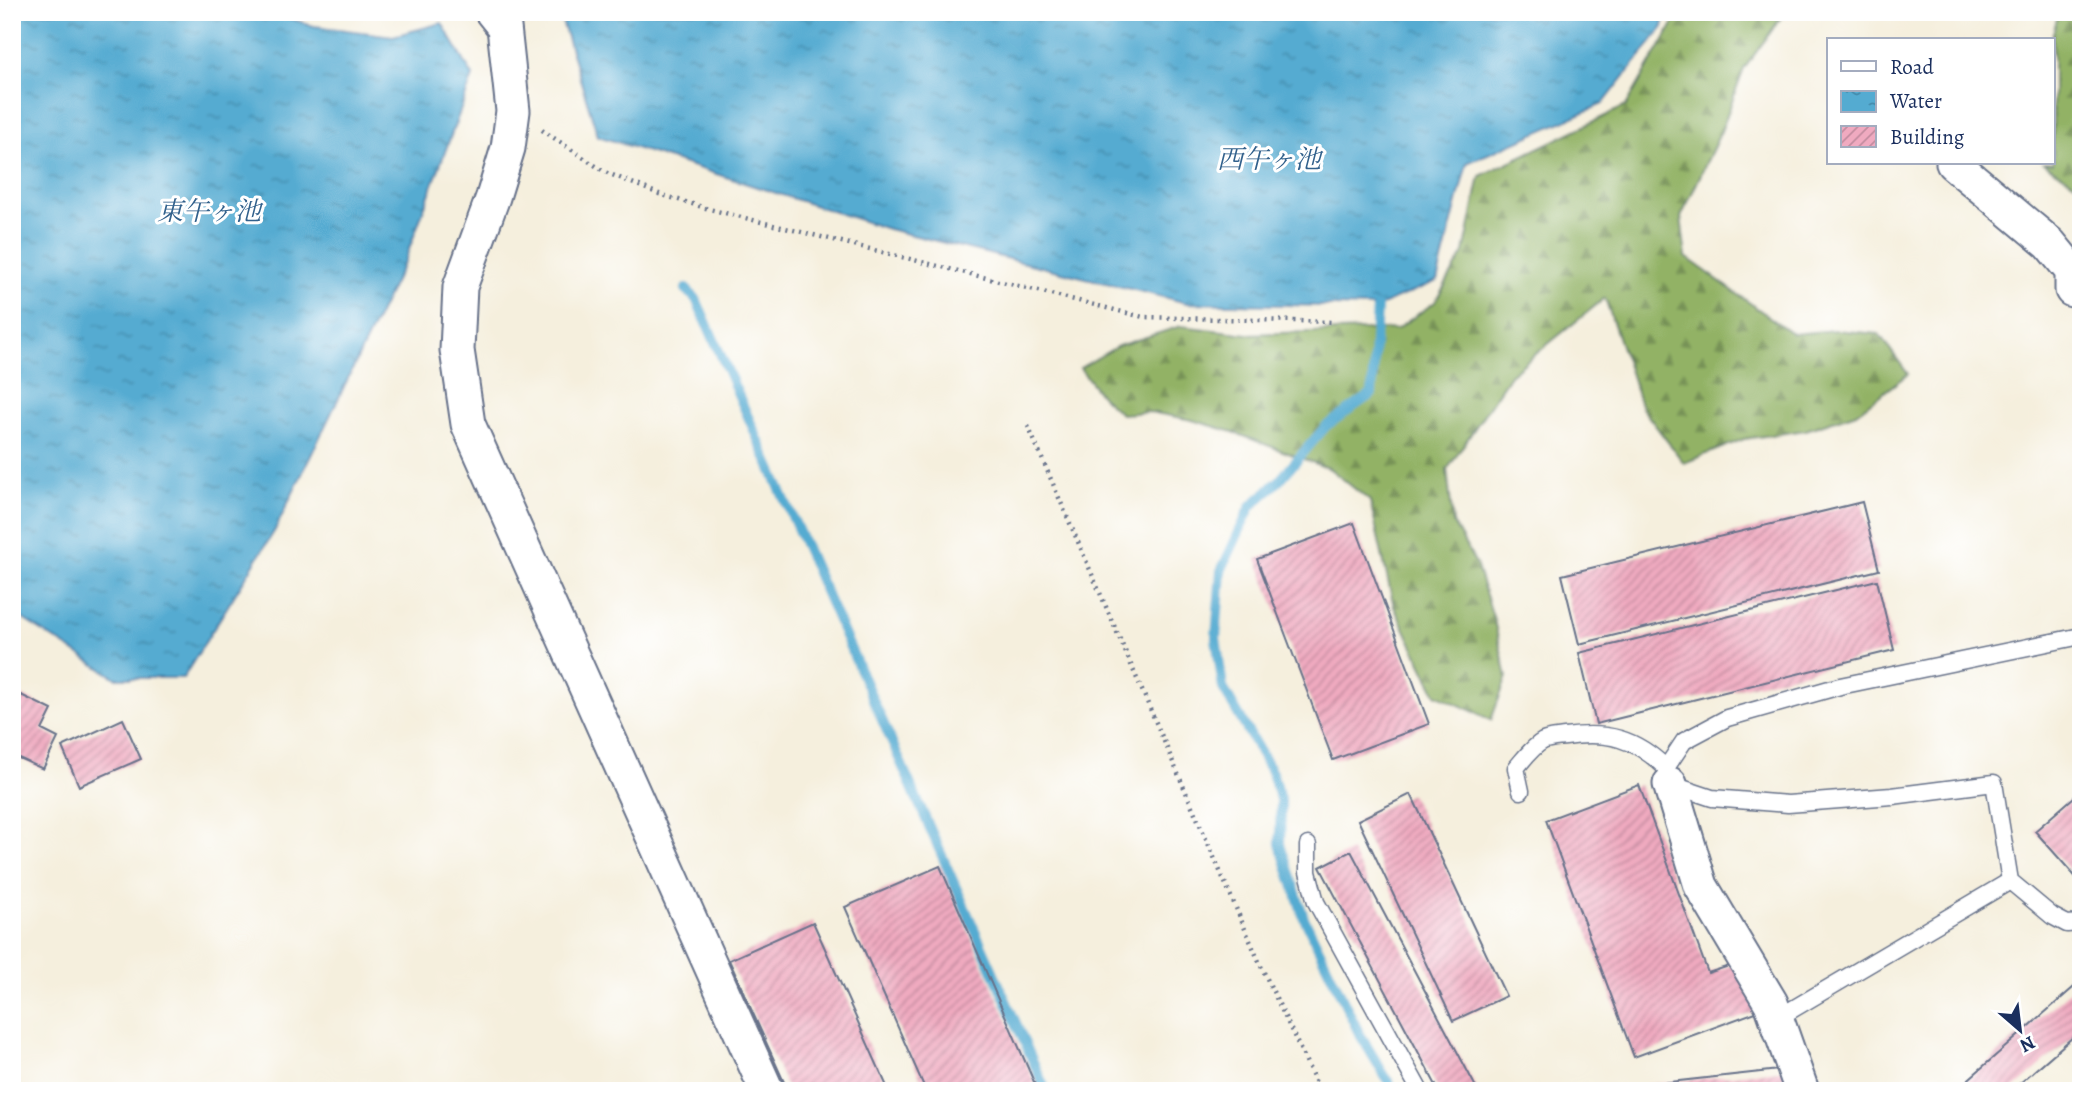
<svg xmlns="http://www.w3.org/2000/svg" width="2093" height="1103" viewBox="0 0 2093 1103" font-family="Alegreya,'Noto Serif JP',serif">
	<style>
		.forest { fill: url(#forest-firs); stroke: #567062; stroke-width: 2 }
		.water { fill: url(#water-ripples); stroke: #386d98; stroke-width: 2 }
		.lines { fill: none; stroke-linecap: round; stroke-linejoin: round }
		.stream { stroke: #54abd1; stroke-width: 10 }
		.building { fill: url(#building-hatch) }
		.lane-casing { stroke: #67728a; stroke-width: 19 }
		.street-casing { stroke: #67728a; stroke-width: 37 }
		.path { stroke: #67728a; stroke-width: 4.5; stroke-dasharray: 2 5; stroke-linecap: butt }
		.lane { stroke: #fff; stroke-width: 16 }
		.street { stroke: #fff; stroke-width: 33 }
		.labels { text-anchor: middle; stroke-width: 6; stroke-linejoin: round; paint-order: stroke }
		.water-label { font-size: 26px; font-style: italic; fill: #32618c; stroke: #fff }
	</style>
	<defs>
		<pattern id="forest-firs" width="22" height="20" patternUnits="userSpaceOnUse" patternTransform="scale(1.75)"><rect width="22" height="20" fill="#92b265"/><path d="M5 1l3.5 6h-7zM16 11l3.5 6h-7z" fill="#769156"/></pattern>
		<pattern id="water-ripples" width="26" height="14" patternUnits="userSpaceOnUse" patternTransform="scale(1.75)"><rect width="26" height="14" fill="#54abd1"/><path d="M2 4q2-2 4 0t4 0M15 11q2-2 4 0t4 0" fill="none" stroke="#458cad"/></pattern>
		<pattern id="building-hatch" width="6" height="6" patternUnits="userSpaceOnUse" patternTransform="scale(1.75)"><rect width="6" height="6" fill="#f0aac0"/><path d="M-1 1l2-2M0 6l6-6M5 7l2-2" fill="none" stroke="#c28b9f"/></pattern>
	</defs>
	<rect width="100%" height="100%" fill="#fff"/>
	<filter id="ink" filterUnits="userSpaceOnUse"><feTurbulence type="fractalNoise" baseFrequency=".0143" numOctaves="2"/><feDisplacementMap in="SourceGraphic" scale="14" xChannelSelector="R" yChannelSelector="G"/><feConvolveMatrix kernelMatrix="1 2 1 2 8 2 1 2 1" color-interpolation-filters="sRGB"/></filter>
	<filter id="wash" filterUnits="userSpaceOnUse"><feTurbulence type="fractalNoise" baseFrequency=".00686" numOctaves="4" result="noise"/><feDisplacementMap in="SourceGraphic" scale="28" xChannelSelector="R" yChannelSelector="G"/><feGaussianBlur stdDeviation="1.57" result="paint"/><feColorMatrix in="noise" values="0 0 0 0 0 0 0 0 0 0 0 0 0 0 0 0 0 1.4 0 .05"/><feComposite in="paint" operator="in"/></filter>
	<g filter="url(#wash)">
		<rect width="100%" height="100%" fill="#f5efdd"/>
		<!-- forest -->
		<g class="forest">
			<path d="M1680,12H1785L1744,69L1721,131L1681,217L1686,257L1793,334L1835,330L1879,334L1908,374L1856,413L1806,430L1744,439L1684,463L1642,408L1605,298L1510,375L1447,470L1453,523L1476,564L1494,620L1507,677L1491,720L1436,694L1394,607L1370,501L1330,469L1233,432L1192,420L1150,412L1121,414L1102,397L1080,368L1118,346L1181,326L1248,334L1397,329L1435,302L1464,253L1480,176L1626,106Z"/>
			<path d="M2059,12H2081V187L2044,163H2053V40H2051Z"/>
		</g>
		<!-- water -->
		<g class="water">
			<path d="M12,12H269L314,26L393,36L442,23L473,76L405,260L275,530L183,678H116L12,612Z"/>
			<path d="M559,12H1666L1663,27L1603,104L1467,163L1437,281L1377,307L1187,303L888,229L598,136Z"/>
		</g>
		<g class="lines">
			<!-- stream -->
			<g class="stream">
				<path d="M686,289L696,299L1046,1091"/>
				<path d="M1377,307L1372,394L1326,426L1279,481L1251,506L1221,571L1216,638L1223,688L1272,773L1281,802L1280,844L1304,918L1359,1033L1394,1091"/>
			</g>
		</g>
		<g id="blocks">
			<!-- building -->
			<g class="building">
				<path d="M1862,502L1879,570L1579,644L1562,575Z"/>
				<path d="M1354,523L1429,724L1333,760L1257,559Z"/>
				<path d="M1877,580L1894,650L1596,724L1579,653Z"/>
				<path d="M21,695L52,710L42,730L58,738L43,769L12,755V714Z"/>
				<path d="M123,719L141,759L79,786L62,747Z"/>
				<path d="M1639,785L1708,973L1738,963L1756,1012L1634,1057L1546,820Z"/>
				<path d="M2081,791V883L2035,831Z"/>
				<path d="M1411,794L1506,996L1453,1021L1358,820Z"/>
				<path d="M1351,851L1478,1091H1439L1320,867Z"/>
				<path d="M940,866L1038,1091H926L845,907Z"/>
				<path d="M813,922L889,1091H788L729,960Z"/>
				<path d="M2081,981V1030L2011,1091H1955Z"/>
				<path d="M1788,1069L1791,1091H1607V1089Z"/>
			</g>
		</g>
	</g>
	<g filter="url(#ink)">
		<use href="#blocks" fill-opacity="0" stroke="#67728a" stroke-width="2"/>
		<g class="lines">
			<!-- lane casing -->
			<g class="lane-casing">
				<g id="lane">
					<path d="M2081,636L1840,686L1727,718L1684,741L1666,768L1670,784L1712,798L1788,804L1892,796L1994,783L2010,881L2052,916L2067,924L2081,923"/>
					<path d="M1521,791L1516,768C1524,759 1532,747 1543,741C1550,738 1558,738 1565,737C1608,731 1635,738 1666,768"/>
					<path d="M1308,845V872L1316,902L1420,1091"/>
					<path d="M1776,1019L2010,881"/>
				</g>
			</g>
			<!-- street casing -->
			<g class="street-casing">
				<g id="street">
					<path d="M492,12L504,27L513,111L508,148L493,197L460,287L457,350L468,424L767,1091"/>
					<path d="M1953,163L2050,244L2072,271V290H2081"/>
					<path d="M1670,784L1701,886L1771,1003L1802,1091"/>
				</g>
			</g>
			<!-- path -->
			<g class="path">
				<path d="M542,130L605,172L659,194L709,209L1143,317L1334,322"/>
				<path d="M1028,426L1261,966L1320,1091"/>
			</g>
			<!-- lane -->
			<use href="#lane" class="lane"/>
			<!-- street -->
			<use href="#street" class="street"/>
		</g>
	</g>
	<g class="labels">
		<!-- water labels -->
		<g class="water-label">
			<text x="1269" y="168">西午ヶ池</text>
			<text x="209" y="220">東午ヶ池</text>
		</g>
	</g>
	<!-- margin -->
	<rect width="2093" height="1103" fill="none" stroke="#fff" stroke-width="42"/>
	<!-- legend -->
	<rect x="1827" y="38" width="228" height="126" fill="#ffffff" stroke="#a4acbf" stroke-width="2"/>
	<rect x="1841" y="61" width="35" height="10" fill="#ffffff" stroke="#a4acbf" stroke-width="2"/>
	<text x="1890" y="74" font-size="21" fill="#1b2f5e">Road</text>
	<rect x="1841" y="91" width="35" height="21" fill="url(#water-ripples)" stroke="#a4acbf" stroke-width="2"/>
	<text x="1890" y="108" font-size="21" fill="#1b2f5e">Water</text>
	<rect x="1841" y="126" width="35" height="21" fill="url(#building-hatch)" stroke="#a4acbf" stroke-width="2"/>
	<text x="1890" y="144" font-size="21" fill="#1b2f5e">Building</text>
	<!-- north arrow -->
	<g transform="translate(2020 1030) rotate(152)" stroke="#ffffff" stroke-width="5" paint-order="stroke">
	<path d="M0-5L12 26L0 18L-12 26Z" fill="#1b2f5e"/>
	<text y="-10" font-size="19" font-weight="bold" text-anchor="middle" fill="#1b2f5e">N</text>
	</g>
</svg>
